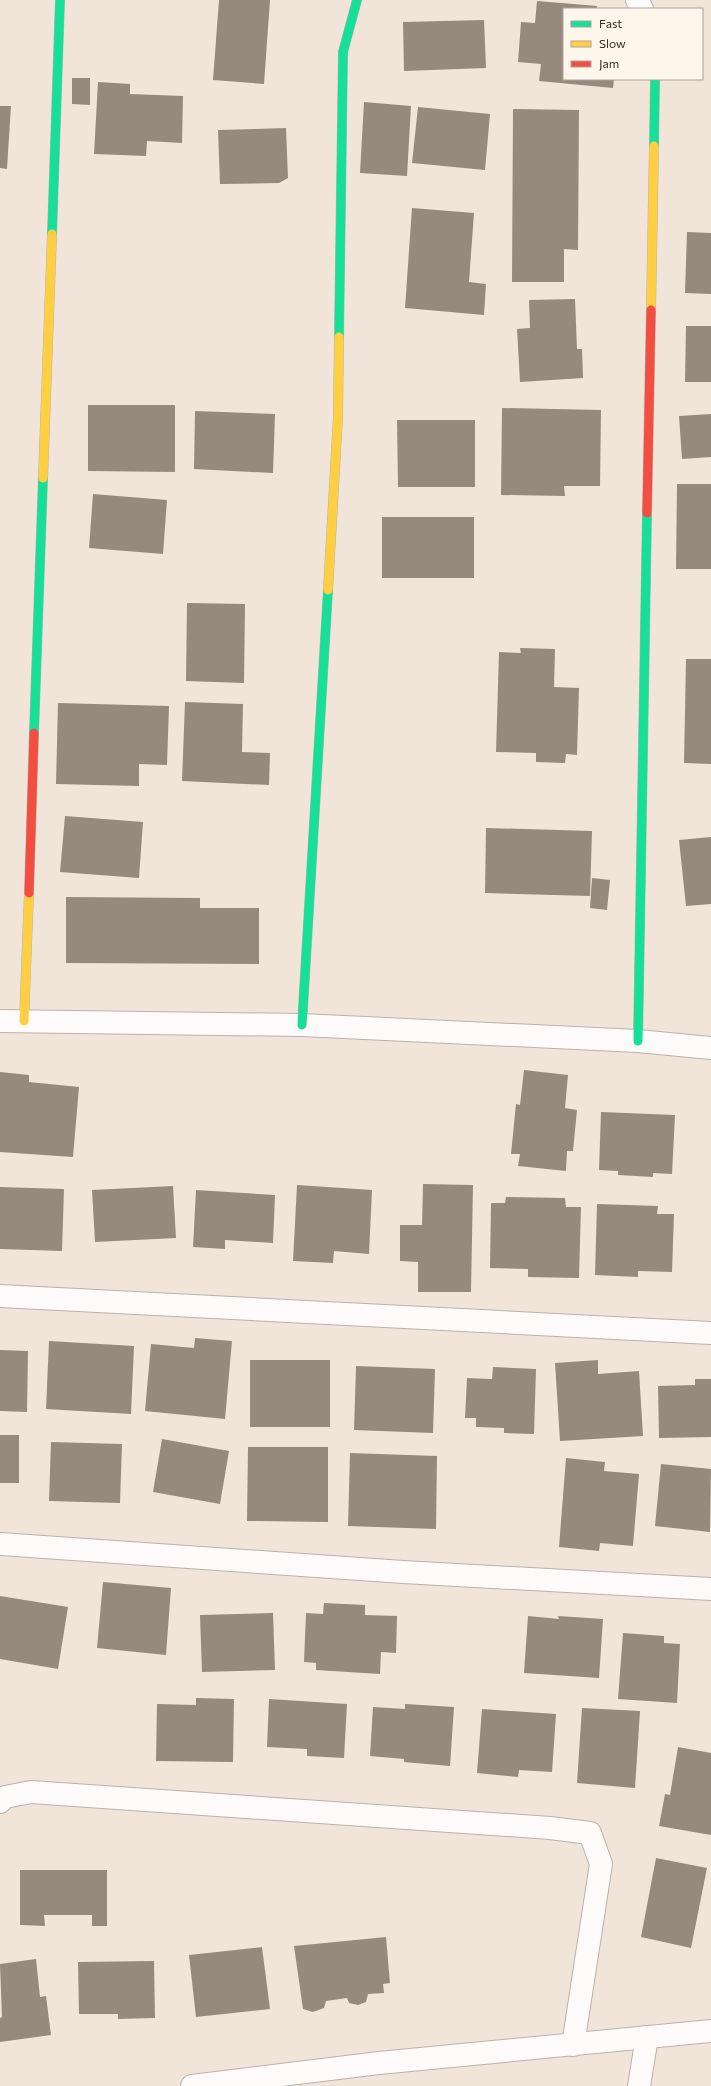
<svg xmlns="http://www.w3.org/2000/svg" width="711" height="2086" viewBox="0 0 711 2086" font-family="Commissioner,sans-serif">
	<style>
		.building { fill: #968a7e }
		.lines { fill: none; stroke-linecap: round; stroke-linejoin: round }
		.street-casing { stroke: #bbb2a8; stroke-width: 24 }
		.fast-casing { stroke: #bbb2a8; stroke-width: 10 }
		.slow-casing { stroke: #bbb2a8; stroke-width: 10 }
		.jam-casing { stroke: #bbb2a8; stroke-width: 10 }
		.street { stroke: #fdfbf9; stroke-width: 22 }
		.fast { stroke: #16e098; stroke-width: 9 }
		.slow { stroke: #ffcf43; stroke-width: 9 }
		.jam { stroke: #f24e42; stroke-width: 9 }
	</style>
	<rect width="100%" height="100%" fill="#f0e5d8"/>
	<!-- building -->
	<g class="building">
		<path d="M219,0H270L264,84L213,80Z"/>
		<path d="M537,1L597,6V9H564V79H614L613,88L539,81L541,64L518,62L521,22L535,23Z"/>
		<path d="M484,20L486,68L404,71L403,22Z"/>
		<path d="M72,78H90V105L72,104Z"/>
		<path d="M98,82L130,84V94L183,96L182,143L147,141L146,156L94,154Z"/>
		<path d="M364,102L411,106L407,176L360,173Z"/>
		<path d="M0,106H11L7,169L0,168Z"/>
		<path d="M418,107L490,114L485,170L412,163Z"/>
		<path d="M513,109L579,110L578,250L564,249V282H512Z"/>
		<path d="M286,128L288,178L279,183L220,184L218,130Z"/>
		<path d="M412,208L474,213L469,282L486,284L484,315L405,308Z"/>
		<path d="M687,232L711,233V294L685,293Z"/>
		<path d="M575,299L577,349H582L583,378L520,382L517,329L530,328L529,300Z"/>
		<path d="M686,326H711V382H685Z"/>
		<path d="M88,405H175V472L88,471Z"/>
		<path d="M502,408L601,410L600,486H564L565,496L501,495Z"/>
		<path d="M195,411L275,414L273,473L194,469Z"/>
		<path d="M711,414V457L682,459L679,416Z"/>
		<path d="M397,420H475V487H398Z"/>
		<path d="M677,484H711V569H676Z"/>
		<path d="M93,494L167,500L163,554L89,548Z"/>
		<rect x="382" y="517" width="92" height="61"/>
		<path d="M187,603L245,604L244,683L186,681Z"/>
		<path d="M520,648L555,649L554,687L579,688L577,755L566,754L565,763L536,762V753L496,752L499,652L521,653Z"/>
		<path d="M686,659H711V764L684,763Z"/>
		<path d="M185,702L243,704L242,752L270,753L269,785L182,781Z"/>
		<path d="M58,703L169,706L167,765L139,764V786L56,784Z"/>
		<path d="M65,816L143,822L139,878L60,872Z"/>
		<path d="M486,828L592,831L590,896L485,893Z"/>
		<path d="M711,837V904L686,906L679,840Z"/>
		<path d="M592,878L610,880L607,910L590,908Z"/>
		<path d="M66,897L200,898V908H259V964L66,963Z"/>
		<path d="M524,1070L568,1075L565,1108L577,1110L573,1151H567L566,1171L518,1166L520,1154H511L516,1104L520,1105Z"/>
		<path d="M0,1072L29,1075V1082L79,1087L73,1157L0,1152Z"/>
		<path d="M601,1112L675,1115L672,1174L653,1173V1177L618,1175V1171L599,1170Z"/>
		<path d="M423,1184L473,1185L471,1292H418V1262L400,1261V1225H422Z"/>
		<path d="M297,1185L372,1190L369,1254L334,1251L333,1263L293,1261Z"/>
		<path d="M173,1186L176,1238L95,1242L92,1190Z"/>
		<path d="M0,1187L64,1189L62,1251L0,1249Z"/>
		<path d="M196,1190L275,1195L273,1243L225,1240V1249L193,1247Z"/>
		<path d="M506,1197L565,1198L566,1207H581L579,1278L528,1277V1269L490,1268L491,1203H505Z"/>
		<path d="M597,1204L658,1206L657,1214H674L672,1272L638,1271V1277L595,1275Z"/>
		<path d="M195,1338L232,1341L225,1419L145,1411L151,1344L194,1348Z"/>
		<path d="M49,1341L134,1346L131,1414L46,1409Z"/>
		<path d="M0,1350L28,1351L27,1412L0,1411Z"/>
		<rect x="250" y="1360" width="80" height="67"/>
		<path d="M598,1360V1374L639,1371L643,1436L560,1441L555,1363Z"/>
		<path d="M356,1366L435,1369L433,1433L354,1430Z"/>
		<path d="M493,1367L536,1369L534,1434L504,1433V1428L476,1427V1418H465L467,1378L492,1379Z"/>
		<path d="M695,1379H711V1437L659,1438L658,1386L695,1385Z"/>
		<rect x="0" y="1435" width="19" height="48"/>
		<path d="M162,1439L229,1451L220,1504L153,1492Z"/>
		<path d="M51,1442L122,1444L120,1503L49,1501Z"/>
		<path d="M248,1447H328V1522L247,1521Z"/>
		<path d="M350,1453L437,1456L436,1529L348,1526Z"/>
		<path d="M566,1458L605,1462L604,1471L639,1474L633,1546L600,1543L599,1551L559,1547Z"/>
		<path d="M661,1464L711,1469L710,1532L655,1526Z"/>
		<path d="M103,1582L171,1588L166,1655L97,1648Z"/>
		<path d="M0,1596L68,1607L58,1669L0,1659Z"/>
		<path d="M324,1603L365,1605V1615L397,1616L396,1653L381,1652L380,1674L316,1670V1663L304,1662L306,1613L323,1614Z"/>
		<path d="M273,1613L275,1670L202,1672L200,1615Z"/>
		<path d="M528,1616L559,1619L558,1616L603,1619L599,1678L524,1673Z"/>
		<path d="M623,1633L664,1636V1643L680,1644L677,1703L618,1699Z"/>
		<path d="M196,1698L234,1699L233,1762L156,1761L157,1704L196,1705Z"/>
		<path d="M269,1699L347,1704L344,1758L307,1756V1749L267,1747Z"/>
		<path d="M405,1704L454,1707L450,1766L404,1762V1759L370,1756L373,1707L405,1709Z"/>
		<path d="M582,1708L640,1711L635,1788L577,1783Z"/>
		<path d="M482,1709L556,1714L552,1772L519,1770L518,1777L477,1773Z"/>
		<path d="M678,1747L711,1753V1835L659,1826L665,1794L670,1795Z"/>
		<path d="M656,1858L707,1868L691,1948L641,1937Z"/>
		<path d="M20,1870H107V1926H92V1915H44L45,1926L20,1925Z"/>
		<path d="M386,1937L390,1983L383,1984L384,1993L368,1994L366,2002L358,2005L349,2003L347,1998L326,2001L324,2008L313,2012L303,2009L294,1946Z"/>
		<path d="M262,1947L270,2009L196,2017L189,1955Z"/>
		<path d="M36,1959L40,1997L46,1996L51,2035L0,2042V2018L2,2017L0,1964Z"/>
		<path d="M154,1961L155,2018L118,2019V2014H79L78,1962Z"/>
	</g>
	<g class="lines">
		<!-- street casing -->
		<g class="street-casing">
			<g id="street">
				<path d="M637,0L642,9"/>
				<path d="M0,1021L302,1025L638,1041L711,1048"/>
				<path d="M0,1296L711,1333"/>
				<path d="M0,1544L403,1572L711,1589"/>
				<path d="M0,1802L5,1797L31,1792L550,1828L590,1833L601,1864L573,2045"/>
				<path d="M192,2086L379,2063L711,2031"/>
				<path d="M639,2086L647,2037"/>
			</g>
		</g>
		<!-- fast casing -->
		<g class="fast-casing">
			<g id="fast">
				<path d="M654,146L655,79"/>
				<path d="M52,234L60,0"/>
				<path d="M339,337L343,52L357,0"/>
				<path d="M34,733L43,478"/>
				<path d="M302,1025L328,590"/>
				<path d="M638,1041L647,513"/>
			</g>
		</g>
		<!-- slow casing -->
		<g class="slow-casing">
			<g id="slow">
				<path d="M651,310L654,146"/>
				<path d="M43,478L52,234"/>
				<path d="M328,590L338,417L339,337"/>
				<path d="M24,1021L29,893"/>
			</g>
		</g>
		<!-- jam casing -->
		<g class="jam-casing">
			<g id="jam">
				<path d="M647,513L651,310"/>
				<path d="M29,893L34,733"/>
			</g>
		</g>
		<!-- street -->
		<use href="#street" class="street"/>
		<!-- fast -->
		<use href="#fast" class="fast"/>
		<!-- slow -->
		<use href="#slow" class="slow"/>
		<!-- jam -->
		<use href="#jam" class="jam"/>
	</g>
	<!-- legend -->
	<rect x="563" y="8" width="140" height="72" fill="#fef5eb" stroke="#ada49b"/>
	<rect x="571" y="21" width="20" height="6" fill="#16e098" stroke="#ada49b"/>
	<text x="599" y="28" font-size="12" fill="#342b23">Fast</text>
	<rect x="571" y="41" width="20" height="6" fill="#ffcf43" stroke="#ada49b"/>
	<text x="599" y="48" font-size="12" fill="#342b23">Slow</text>
	<rect x="571" y="61" width="20" height="6" fill="#f24e42" stroke="#ada49b"/>
	<text x="599" y="68" font-size="12" fill="#342b23">Jam</text>
</svg>
